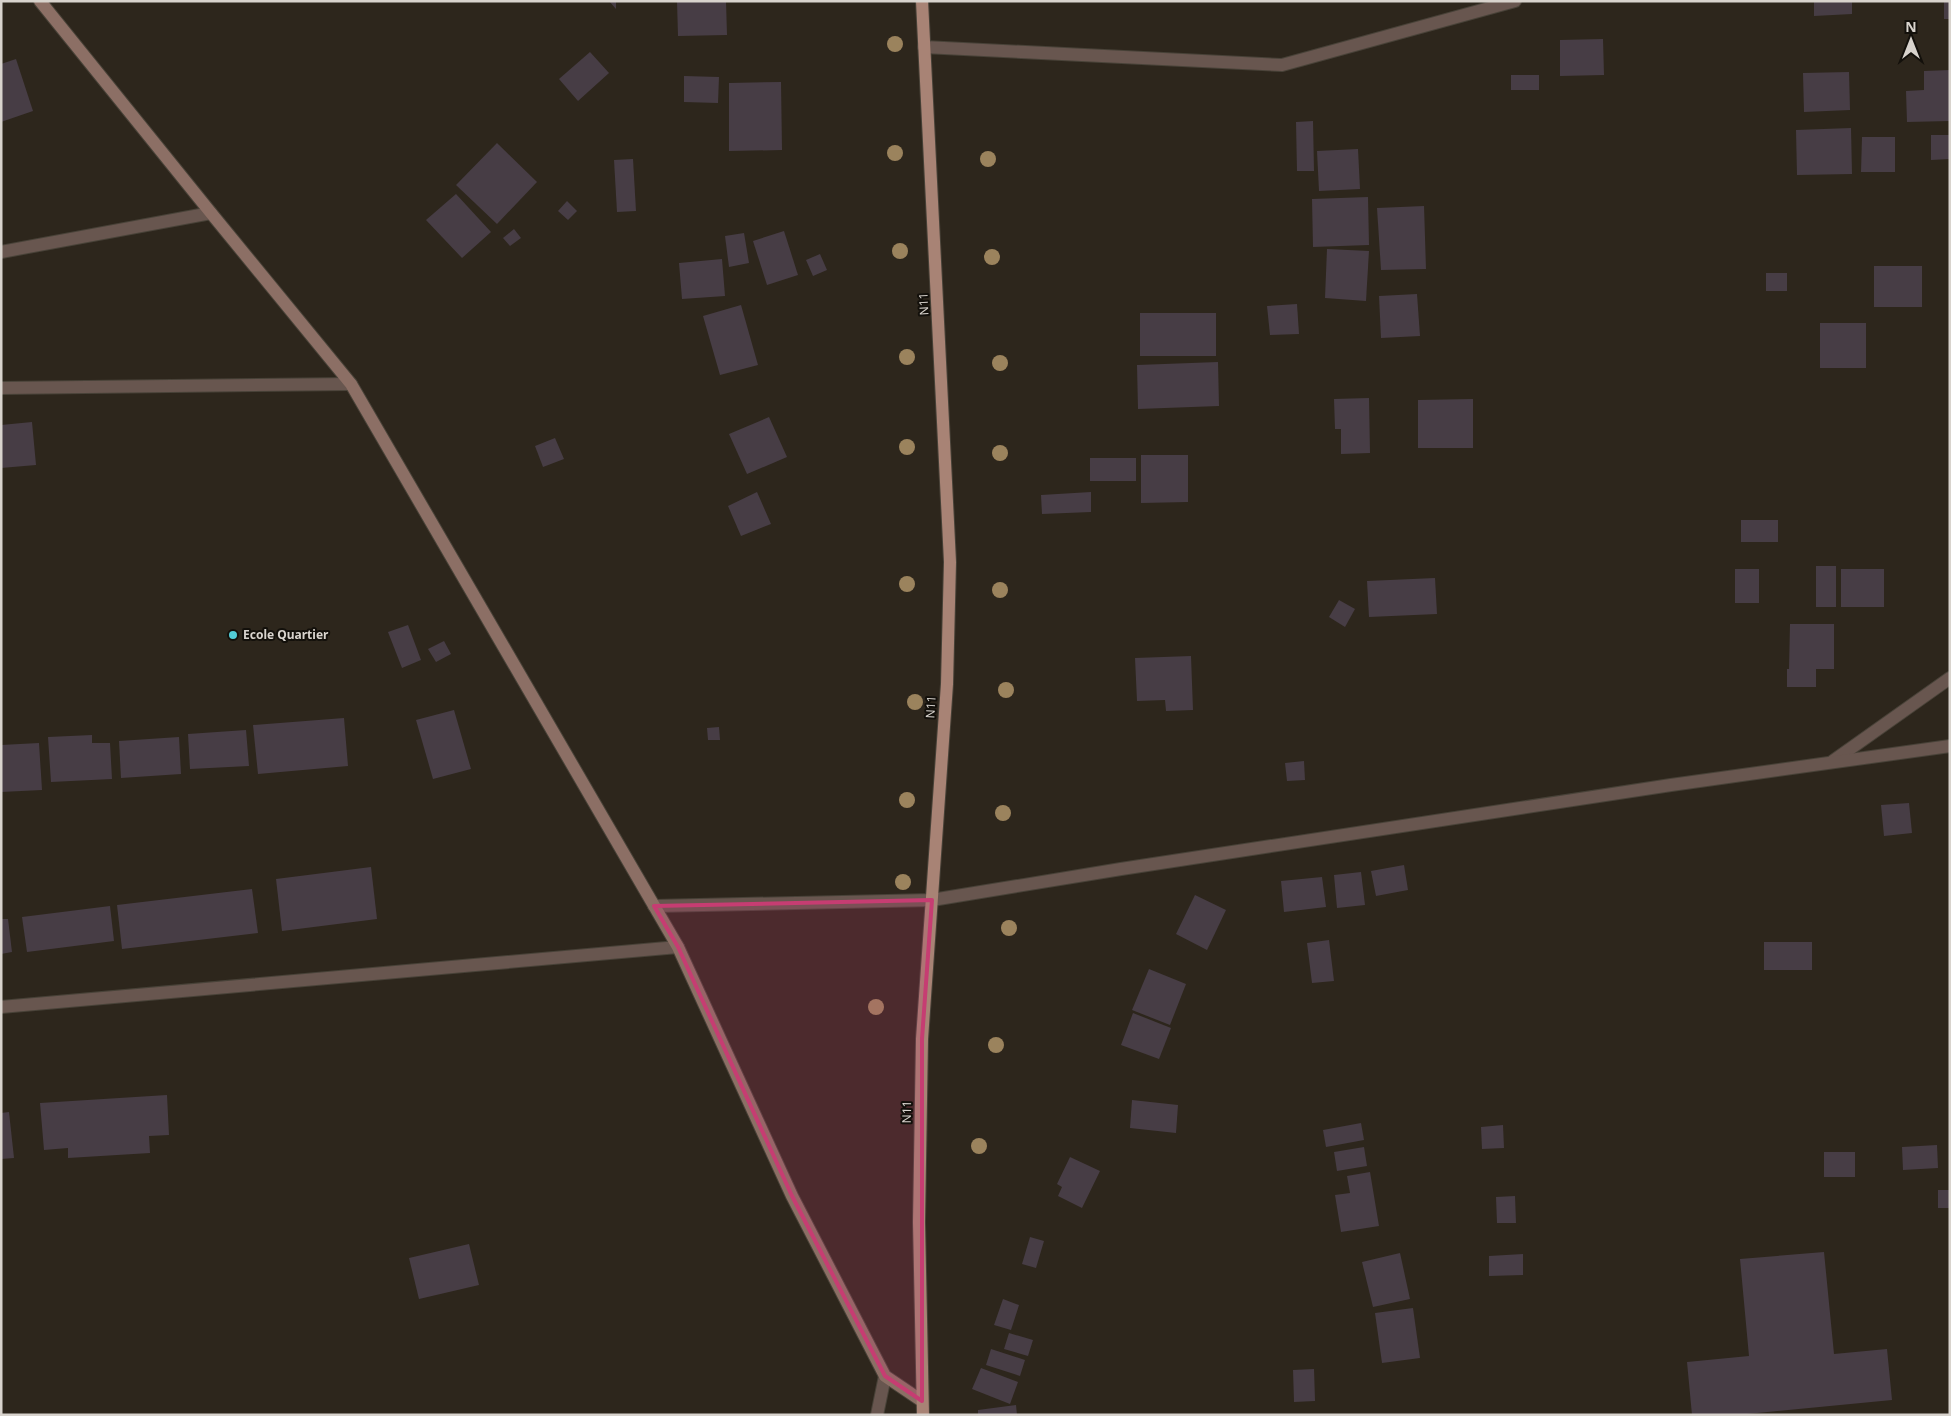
<svg xmlns="http://www.w3.org/2000/svg" width="1951" height="1416" viewBox="0 0 1951 1416" font-family="'Noto Sans',sans-serif">
	<style>
		.building { fill: #473d45 }
		.lines { fill: none; stroke-linecap: round; stroke-linejoin: round }
		.street-casing { stroke: #484238; stroke-width: 14 }
		.secondary-casing { stroke: #484238; stroke-width: 14 }
		.primary-casing { stroke: #484238; stroke-width: 14 }
		.street { stroke: #68564f; stroke-width: 12 }
		.secondary { stroke: #8c6f65; stroke-width: 12 }
		.primary { stroke: #a88375; stroke-width: 12 }
		.tree { fill: #9b835d }
		.marked { fill: #c63d72; fill-opacity: 0.2; stroke: #c63d72; stroke-width: 4; stroke-linejoin: round }
		.poi-dot { fill: #52ccd6; stroke: #13100b; stroke-width: 2 }
		.labels { text-anchor: middle; stroke-width: 4; stroke-linejoin: round; paint-order: stroke }
		.street-label { font-size: 12px; fill: #d8d3cd; stroke: #13100b }
		.poi-label { font-size: 12px; font-weight: bold; fill: #d8d3cd; stroke: #13100b; text-anchor: start }
	</style>
	<rect width="100%" height="100%" fill="#2d261c"/>
	<!-- building -->
	<g class="building">
		<path d="M609,1H616V9Z"/>
		<path d="M677,1H726L727,35L678,36Z"/>
		<path d="M1814,1H1852V14L1814,16Z"/>
		<rect x="1944" y="1" width="6" height="18"/>
		<path d="M1603,39L1604,75L1560,76V40Z"/>
		<path d="M590,52L609,73L578,101L559,79Z"/>
		<path d="M16,59L33,111L1,122V64Z"/>
		<path d="M1950,70V121L1907,122L1906,91L1924,90V71Z"/>
		<path d="M1849,72L1850,110L1804,112L1803,73Z"/>
		<rect x="1511" y="75" width="28" height="15"/>
		<path d="M684,76L719,77L718,103L684,102Z"/>
		<path d="M781,82L782,150L729,151V83Z"/>
		<path d="M1313,121L1314,171H1297L1296,122Z"/>
		<path d="M1851,128L1852,174L1797,175L1796,130Z"/>
		<path d="M1931,135H1950V159L1931,160Z"/>
		<path d="M1862,137H1895V172H1861Z"/>
		<path d="M497,143L537,182L497,224L456,185Z"/>
		<path d="M1358,149L1360,189L1319,191L1317,151Z"/>
		<path d="M633,159L636,211L617,212L614,160Z"/>
		<path d="M456,194L491,232L462,258L426,220Z"/>
		<path d="M1368,197L1369,245L1313,247L1312,199Z"/>
		<path d="M567,201L577,211L568,220L558,211Z"/>
		<path d="M1424,206L1426,269L1381,270L1377,208Z"/>
		<path d="M514,229L521,238L510,246L503,238Z"/>
		<path d="M784,231L798,275L767,285L753,241Z"/>
		<path d="M744,233L749,263L729,267L725,236Z"/>
		<path d="M1327,249L1369,251L1366,301L1325,298Z"/>
		<path d="M820,254L827,270L813,276L806,260Z"/>
		<path d="M722,259L725,296L682,299L679,263Z"/>
		<rect x="1874" y="266" width="48" height="41"/>
		<rect x="1766" y="273" width="21" height="18"/>
		<path d="M1417,294L1420,336L1381,338L1379,296Z"/>
		<path d="M1297,304L1299,334L1270,335L1267,306Z"/>
		<path d="M741,305L758,365L720,375L703,316Z"/>
		<rect x="1140" y="313" width="76" height="43"/>
		<rect x="1820" y="323" width="46" height="45"/>
		<path d="M1218,362L1219,406L1138,409L1137,365Z"/>
		<path d="M1369,398L1370,453L1341,454V429H1335L1334,399Z"/>
		<path d="M1473,399V448H1418V400Z"/>
		<path d="M769,417L787,457L747,474L729,434Z"/>
		<path d="M32,422L36,465L1,468V425Z"/>
		<path d="M555,438L564,459L543,467L535,446Z"/>
		<path d="M1141,455H1188V502L1141,503Z"/>
		<rect x="1090" y="458" width="46" height="23"/>
		<path d="M757,492L771,524L741,536L728,506Z"/>
		<path d="M1091,492V512L1042,514L1041,495Z"/>
		<rect x="1741" y="520" width="37" height="22"/>
		<rect x="1816" y="566" width="20" height="41"/>
		<rect x="1735" y="569" width="24" height="34"/>
		<rect x="1841" y="569" width="43" height="38"/>
		<path d="M1435,578L1437,614L1369,617L1367,581Z"/>
		<path d="M1339,600L1355,609L1345,627L1329,617Z"/>
		<path d="M1790,624H1834V669H1816V687H1787V669H1789Z"/>
		<path d="M408,625L421,660L402,668L388,632Z"/>
		<path d="M444,641L451,654L436,662L428,649Z"/>
		<path d="M1191,656L1193,710L1166,711L1165,700L1137,701L1135,658Z"/>
		<path d="M454,710L471,769L433,779L416,720Z"/>
		<path d="M344,718L348,766L258,774L253,725Z"/>
		<path d="M719,727L720,740H708L707,728Z"/>
		<path d="M246,730L249,766L190,769L188,734Z"/>
		<path d="M92,735V743H110L112,779L51,782L48,737Z"/>
		<path d="M179,737L181,774L121,778L119,741Z"/>
		<path d="M39,743L42,790L1,792V745Z"/>
		<path d="M1304,761L1305,780L1287,781L1285,763Z"/>
		<path d="M1909,803L1912,833L1884,836L1881,805Z"/>
		<path d="M1404,865L1408,890L1376,896L1371,871Z"/>
		<path d="M371,867L377,919L282,931L276,879Z"/>
		<path d="M1361,872L1365,905L1337,908L1334,875Z"/>
		<path d="M1322,877L1326,907L1284,912L1281,881Z"/>
		<path d="M252,889L258,933L122,949L117,905Z"/>
		<path d="M1195,895L1226,910L1207,950L1176,934Z"/>
		<path d="M110,906L114,941L27,952L22,917Z"/>
		<path d="M1,919H8L12,952L1,954Z"/>
		<path d="M1329,940L1334,981L1312,983L1307,943Z"/>
		<rect x="1764" y="942" width="48" height="28"/>
		<path d="M1149,969L1186,984L1170,1025L1132,1010Z"/>
		<path d="M1133,1013L1171,1028L1159,1059L1121,1045Z"/>
		<path d="M167,1095L169,1135L149,1136L150,1153L68,1158V1148L44,1150L40,1103Z"/>
		<path d="M1132,1100L1178,1105L1176,1133L1130,1128Z"/>
		<path d="M9,1112L14,1158L1,1159V1113Z"/>
		<path d="M1361,1123L1364,1140L1326,1147L1323,1130Z"/>
		<path d="M1503,1125L1504,1148L1482,1149L1481,1127Z"/>
		<path d="M1937,1145L1938,1168L1903,1170L1902,1147Z"/>
		<path d="M1364,1147L1367,1166L1337,1171L1334,1152Z"/>
		<rect x="1824" y="1152" width="31" height="25"/>
		<path d="M1070,1157L1100,1171L1082,1208L1058,1196L1062,1187L1057,1184Z"/>
		<path d="M1370,1172L1379,1226L1341,1232L1335,1195L1350,1193L1347,1176Z"/>
		<rect x="1938" y="1190" width="12" height="18"/>
		<path d="M1515,1196L1516,1223H1497L1496,1197Z"/>
		<path d="M1030,1237L1044,1241L1036,1268L1022,1264Z"/>
		<path d="M469,1244L479,1285L419,1299L409,1258Z"/>
		<path d="M1824,1252L1834,1354L1887,1349L1892,1400L1737,1415H1692L1687,1362L1749,1356L1740,1259Z"/>
		<path d="M1400,1253L1410,1299L1373,1307L1362,1262Z"/>
		<path d="M1523,1254V1275L1489,1276V1256Z"/>
		<path d="M1003,1299L1019,1305L1011,1330L994,1325Z"/>
		<path d="M1413,1308L1420,1358L1382,1363L1375,1313Z"/>
		<path d="M1009,1333L1033,1340L1028,1356L1004,1349Z"/>
		<path d="M991,1349L1025,1360L1020,1376L986,1365Z"/>
		<path d="M981,1368L1018,1382L1010,1404L972,1389Z"/>
		<path d="M1314,1369L1315,1401L1294,1402L1293,1370Z"/>
		<path d="M1016,1405L1017,1415H978V1410Z"/>
	</g>
	<g class="lines">
		<!-- street casing -->
		<g class="street-casing">
			<g id="street">
				<path d="M924,47L1282,65L1515,1"/>
				<path d="M1,252L211,213"/>
				<path d="M1,388L351,384"/>
				<path d="M1833,761L1950,678"/>
				<path d="M654,906L932,900L1121,869L1671,785L1950,746"/>
				<path d="M1,1007L678,947"/>
				<path d="M877,1415L885,1376"/>
			</g>
		</g>
		<!-- secondary casing -->
		<g class="secondary-casing">
			<path id="secondary" d="M40,1L211,213L351,384L678,947L792,1196L885,1376L922,1401"/>
		</g>
		<!-- primary casing -->
		<g class="primary-casing">
			<path id="primary" d="M922,1L950,562L947,684L922,1039L919,1222L923,1415"/>
		</g>
		<!-- street -->
		<use href="#street" class="street"/>
		<!-- secondary -->
		<use href="#secondary" class="secondary"/>
		<!-- primary -->
		<use href="#primary" class="primary"/>
	</g>
	<!-- trees -->
	<g class="tree">
		<circle cx="895" cy="44" r="8"/>
		<circle cx="895" cy="153" r="8"/>
		<circle cx="988" cy="159" r="8"/>
		<circle cx="900" cy="251" r="8"/>
		<circle cx="992" cy="257" r="8"/>
		<circle cx="907" cy="357" r="8"/>
		<circle cx="1000" cy="363" r="8"/>
		<circle cx="907" cy="447" r="8"/>
		<circle cx="1000" cy="453" r="8"/>
		<circle cx="907" cy="584" r="8"/>
		<circle cx="1000" cy="590" r="8"/>
		<circle cx="1006" cy="690" r="8"/>
		<circle cx="915" cy="702" r="8"/>
		<circle cx="907" cy="800" r="8"/>
		<circle cx="1003" cy="813" r="8"/>
		<circle cx="903" cy="882" r="8"/>
		<circle cx="1009" cy="928" r="8"/>
		<circle cx="876" cy="1007" r="8"/>
		<circle cx="996" cy="1045" r="8"/>
		<circle cx="979" cy="1146" r="8"/>
	</g>
	<!-- marked area -->
	<path class="marked" d="M932,900L922,1039V1401L885,1376L792,1196L678,947L654,906Z"/>
	<!-- markers -->
	<circle class="poi-dot" cx="233" cy="635" r="5"/>
	<g class="labels">
		<!-- street labels -->
		<g class="street-label">
			<text transform="translate(924 304) rotate(-93)" y="4">N11</text>
			<text transform="translate(931 707) rotate(-86)" y="4">N11</text>
			<text transform="translate(907 1112) rotate(-89)" y="4">N11</text>
		</g>
		<!-- poi labels -->
		<g class="poi-label">
			<text x="243" y="639">Ecole Quartier</text>
		</g>
	</g>
	<!-- border -->
	<rect width="1951" height="1416" fill="none" stroke="#d8d3cd" stroke-width="5"/>
	<!-- north arrow -->
	<g transform="translate(1911 40)" stroke="#13100b" stroke-width="4" paint-order="stroke">
	<path d="M0-4L9 19L0 12L-9 19Z" fill="#d8d3cd"/>
	<text y="-8" font-size="14" font-weight="bold" text-anchor="middle" fill="#d8d3cd">N</text>
	</g>
</svg>
